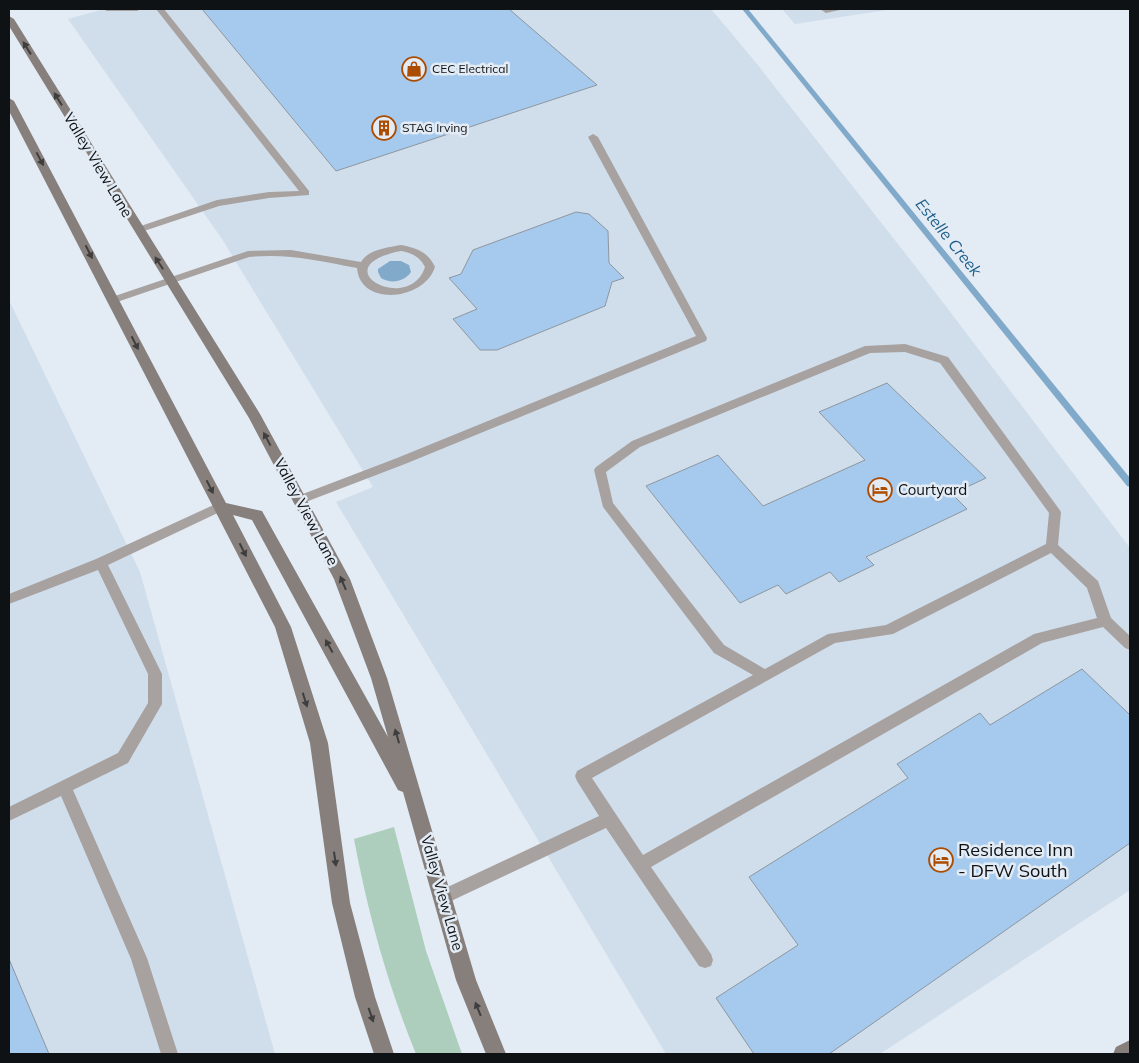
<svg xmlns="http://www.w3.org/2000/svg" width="1139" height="1063" viewBox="0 0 1139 1063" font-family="Mulish,sans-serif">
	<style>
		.built { fill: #d0deec }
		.green { fill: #adcebc }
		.water { fill: #81aaca }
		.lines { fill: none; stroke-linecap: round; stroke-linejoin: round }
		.stream { fill: #81aaca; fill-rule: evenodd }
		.building { fill: #a5caee; stroke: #8e969e }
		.service { fill: #a7a2a0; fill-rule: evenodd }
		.secondary { fill: #867f7c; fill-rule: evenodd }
		.oneway { fill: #3f3e3e }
		.labels { text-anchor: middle; stroke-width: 5; stroke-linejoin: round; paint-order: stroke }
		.far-poi-label { font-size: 12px; fill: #0f1215; stroke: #e3ebf4; text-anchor: start }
		.street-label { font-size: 15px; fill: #0f1215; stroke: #e3ebf4 }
		.poi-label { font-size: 15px; fill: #0f1215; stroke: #e3ebf4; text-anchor: start }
		.water-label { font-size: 16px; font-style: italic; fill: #1b5d88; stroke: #e3ebf4 }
		.near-poi-label { font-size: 18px; fill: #0f1215; stroke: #e3ebf4; text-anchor: start }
	</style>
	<rect width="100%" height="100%" fill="#e3ebf4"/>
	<!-- built -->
	<g class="built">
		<path d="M104,9H711L753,59L919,271L1130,548V890L880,1054H666L336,502L373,487L222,239L68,19Z"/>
		<path d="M782,9H894L795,24Z"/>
		<path d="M9,300L140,572L275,1054H9Z"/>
	</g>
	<!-- green -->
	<path class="green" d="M394,827L426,951L462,1054H416C387,983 368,913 354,839Z"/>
	<!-- water -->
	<path class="water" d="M390,261H401L409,265L411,272C404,282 391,284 381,278L378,272V269Z"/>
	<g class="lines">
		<!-- stream -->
		<path class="stream" d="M742,9H748L1130,478V487L1127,486Z"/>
	</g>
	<!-- building -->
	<g class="building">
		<path d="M202,9H509L597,85L336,171Z"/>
		<path d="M576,212L589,214L608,231L609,263L624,278L612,282L605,306L497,350H480L453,319L477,309L449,278L461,274L473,250Z"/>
		<path d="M887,383L986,478L952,494L967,509L866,557L874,565L839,582L830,572L786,594L778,585L740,603L646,486L718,455L763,506L865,460L819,412Z"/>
		<path d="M1082,669L1130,715V843L829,1054H754L716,998L798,945L749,877L908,778L897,764L980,713L990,725Z"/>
		<path d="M9,959L49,1054H9Z"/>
	</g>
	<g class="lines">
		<!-- service -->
		<g class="service">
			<path d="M103,9H141L137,11H107Z"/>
			<path d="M156,9H164L309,191V195L269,198L219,206L141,232H135V228L217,200L269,192L299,191Z"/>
			<path d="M820,9H844L826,13Z"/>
			<path d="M593,134L598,137L707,338L706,341L405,464L303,503H295L293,500L295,497L397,458L696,336L588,137Z"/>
			<path d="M401,245C417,248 428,252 435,267C424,301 360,307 357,268C321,261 286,253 249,257L117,302H109L108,300L109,298L248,251L291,250L361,262C369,249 386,248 401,245ZM401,251C412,253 420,257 425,267C409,316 320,267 401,251Z"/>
			<path d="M905,344L948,357L1059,509L1061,512L1058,545L1098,581L1111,618L1130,636V650L1125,648L1103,627L1042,643L651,867L711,954L713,960L711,966L705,968L699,966L606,828L449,902L443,905L437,902L435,897L437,892L599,816L577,781L575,776L577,771L753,675L714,653L603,507L594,470L596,467L632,441L865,346ZM905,352L940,363L1049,513L1046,544L886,625L828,634L765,669L724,645L613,503L606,472L640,447L870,353ZM1051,553L1087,588L1097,618L1034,634L643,855L592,778L835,643L893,634Z"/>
			<path d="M220,502L224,504L226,507L224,510L108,565L162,674V704L128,763L73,790L147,958L178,1054H161L131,959L61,796L9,821V807L118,753L148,703V674L98,570L9,604V594L96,559Z"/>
		</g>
		<!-- secondary -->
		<g class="secondary">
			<path d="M9,16L14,19L260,414L350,579L387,678L476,980L506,1054H486L456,980L403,792L398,790L252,520L233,515L291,627L328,743L350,903L375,997L394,1054H374L355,997L332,903L310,743L275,627L9,111V98L14,101L226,503L262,511L388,737L371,678L334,579L249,418L9,26Z"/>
			<path d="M1130,1040V1054H1113L1116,1047Z"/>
		</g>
	</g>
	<!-- one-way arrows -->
	<defs><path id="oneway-solid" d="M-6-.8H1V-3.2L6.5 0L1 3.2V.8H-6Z" transform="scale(1.25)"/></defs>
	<g class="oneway">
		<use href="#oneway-solid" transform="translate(27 48) rotate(-122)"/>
		<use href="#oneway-solid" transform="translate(58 99) rotate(-122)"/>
		<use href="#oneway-solid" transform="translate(40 159) rotate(62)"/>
		<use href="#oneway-solid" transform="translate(89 252) rotate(63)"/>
		<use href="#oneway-solid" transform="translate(159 263) rotate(-123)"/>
		<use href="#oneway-solid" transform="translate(135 343) rotate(63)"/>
		<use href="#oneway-solid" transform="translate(267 439) rotate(-118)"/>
		<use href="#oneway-solid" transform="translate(210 487) rotate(63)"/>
		<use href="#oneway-solid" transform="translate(243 550) rotate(63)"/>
		<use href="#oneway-solid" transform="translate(343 583) rotate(-113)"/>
		<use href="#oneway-solid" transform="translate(329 646) rotate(-119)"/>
		<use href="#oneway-solid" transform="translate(305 700) rotate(73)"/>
		<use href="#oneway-solid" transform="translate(397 736) rotate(-106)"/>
		<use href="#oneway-solid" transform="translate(335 859) rotate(82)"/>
		<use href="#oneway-solid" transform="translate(478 1009) rotate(-112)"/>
		<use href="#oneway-solid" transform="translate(371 1015) rotate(71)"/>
	</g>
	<!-- icons -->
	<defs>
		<g id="shop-ring" transform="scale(1.25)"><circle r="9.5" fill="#e3ebf4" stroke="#ac4c00" stroke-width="1.5"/><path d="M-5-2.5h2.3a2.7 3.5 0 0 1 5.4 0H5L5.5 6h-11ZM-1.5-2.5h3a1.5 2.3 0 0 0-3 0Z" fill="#ac4c00"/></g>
		<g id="building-ring" transform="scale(1.25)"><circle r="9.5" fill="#e3ebf4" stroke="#ac4c00" stroke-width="1.5"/><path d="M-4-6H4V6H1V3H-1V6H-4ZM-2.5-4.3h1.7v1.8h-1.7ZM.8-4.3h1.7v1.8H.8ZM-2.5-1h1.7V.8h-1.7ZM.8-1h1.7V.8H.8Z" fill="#ac4c00"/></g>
		<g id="hotel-ring" transform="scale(1.25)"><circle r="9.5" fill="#e3ebf4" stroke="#ac4c00" stroke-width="1.5"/><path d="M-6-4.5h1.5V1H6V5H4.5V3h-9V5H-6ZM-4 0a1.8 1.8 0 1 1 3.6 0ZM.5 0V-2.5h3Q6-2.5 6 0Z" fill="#ac4c00"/></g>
	</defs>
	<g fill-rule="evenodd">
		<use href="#shop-ring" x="414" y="69"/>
		<use href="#building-ring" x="384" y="128"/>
		<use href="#hotel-ring" x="880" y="490"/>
		<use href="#hotel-ring" x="941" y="860"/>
	</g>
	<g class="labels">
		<!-- far-poi labels -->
		<g class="far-poi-label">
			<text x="432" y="73">CEC Electrical</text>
			<text x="402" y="132">STAG Irving</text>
		</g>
		<!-- street labels -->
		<g class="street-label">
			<text transform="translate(98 165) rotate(59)" y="5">Valley View Lane</text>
			<text transform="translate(306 512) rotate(62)" y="5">Valley View Lane</text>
			<text transform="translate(442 893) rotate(74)" y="5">Valley View Lane</text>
		</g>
		<!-- poi labels -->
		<g class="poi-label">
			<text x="898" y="495">Courtyard</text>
		</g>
		<!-- water labels -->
		<g class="water-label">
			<text transform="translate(949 237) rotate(51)" y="6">Estelle Creek</text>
		</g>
		<!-- near-poi labels -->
		<g class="near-poi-label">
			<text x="958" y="856">Residence Inn<tspan x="958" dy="21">- DFW South</tspan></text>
		</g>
	</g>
	<!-- border -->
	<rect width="1139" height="1063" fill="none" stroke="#0f1215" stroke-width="20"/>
</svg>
